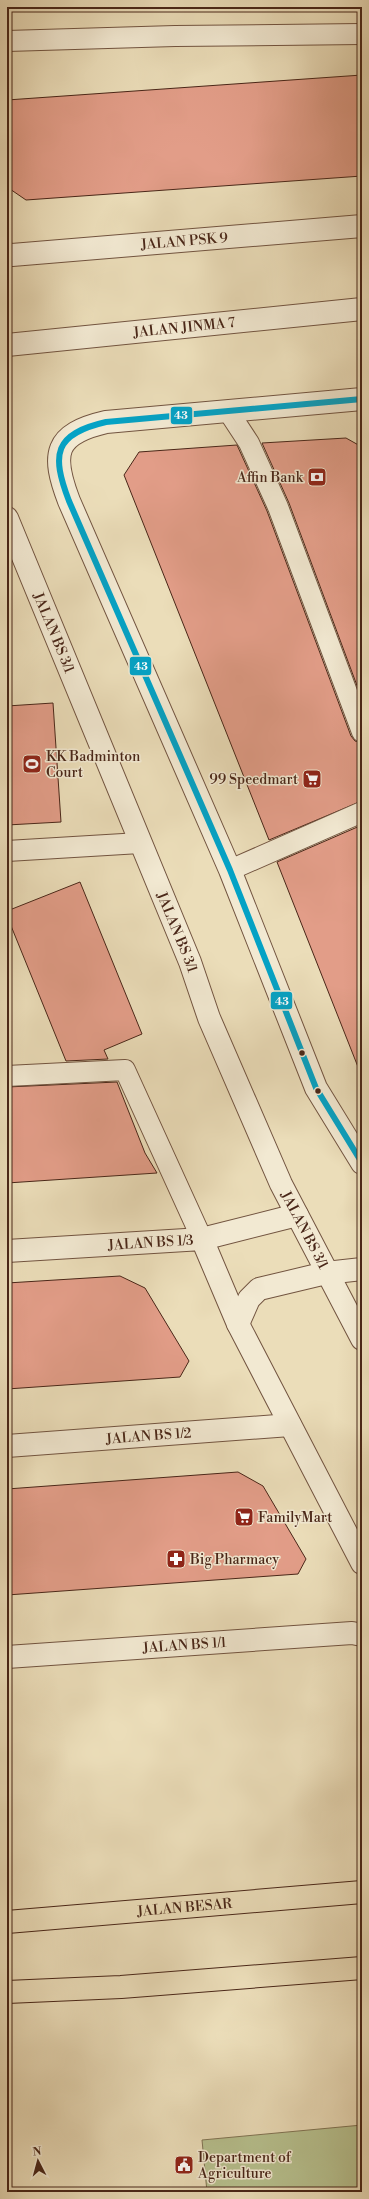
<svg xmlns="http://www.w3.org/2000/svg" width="369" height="2199" viewBox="0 0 369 2199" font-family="'Libre Bodoni',serif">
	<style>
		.green { fill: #b7c18f; stroke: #807454 }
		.building { fill: #e29d88; stroke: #492618 }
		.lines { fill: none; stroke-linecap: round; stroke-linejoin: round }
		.service-casing { stroke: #725440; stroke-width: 22 }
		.minor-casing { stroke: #725440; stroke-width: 24 }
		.tertiary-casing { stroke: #725440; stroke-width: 24 }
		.primary-casing { stroke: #492618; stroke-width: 24 }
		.service { stroke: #f2e9d2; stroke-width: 20 }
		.minor { stroke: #f2e9d2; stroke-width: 22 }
		.tertiary { stroke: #f2e9d2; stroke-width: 22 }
		.primary { stroke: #ebddb9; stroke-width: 22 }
		.bus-1-casing { stroke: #f2e9d2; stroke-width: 9 }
		.bus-1 { stroke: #04a2c5; stroke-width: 6 }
		.bus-dot { fill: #492618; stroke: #f2e9d2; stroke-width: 1.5 }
		.labels { text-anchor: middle; stroke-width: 3; stroke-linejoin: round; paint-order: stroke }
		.street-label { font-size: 14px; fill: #492618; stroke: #f2e9d2 }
		.poi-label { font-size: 14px; fill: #492618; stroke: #f2e9d2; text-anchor: start }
		.line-badge { stroke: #f2e9d2; stroke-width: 1.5 }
		.badge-label { font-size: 11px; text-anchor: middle; font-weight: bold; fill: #fff }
	</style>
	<rect width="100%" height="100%" fill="#ebddb9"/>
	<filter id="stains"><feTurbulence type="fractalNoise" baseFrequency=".005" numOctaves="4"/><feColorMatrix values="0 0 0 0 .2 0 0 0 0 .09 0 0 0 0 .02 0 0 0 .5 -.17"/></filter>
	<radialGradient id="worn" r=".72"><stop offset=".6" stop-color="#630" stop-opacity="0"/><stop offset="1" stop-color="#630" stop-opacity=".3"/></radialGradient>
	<!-- green -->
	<path class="green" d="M362,2125V2192H207L202,2140Z"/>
	<!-- building -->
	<g class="building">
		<path d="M362,75V176L26,200L7,187V100Z"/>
		<path d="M346,438L362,447V699L289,503L262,443Z"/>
		<path d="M237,445L267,511L351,736L355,741L362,743V801L269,840L124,475L139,452Z"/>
		<path d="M53,703L61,822L7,825V706Z"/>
		<path d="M362,825V1072H360L277,862Z"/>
		<path d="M80,882L142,1034L104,1050L108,1059L66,1061L7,916V911Z"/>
		<path d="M117,1082L145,1153L157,1173L7,1183V1087Z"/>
		<path d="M120,1276L145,1288L189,1361L180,1377L7,1389V1283Z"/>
		<path d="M238,1472L263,1486L306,1559L298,1574L7,1595V1489Z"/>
	</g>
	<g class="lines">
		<!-- service casing -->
		<g class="service-casing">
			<g id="service">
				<path d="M7,41L175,36L362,34"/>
				<path d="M228,411L249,443L278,507L362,732"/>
				<path d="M7,851L140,843"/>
				<path d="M230,870L362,812"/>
				<path d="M7,1076L125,1070L202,1239"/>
			</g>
		</g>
		<!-- minor casing -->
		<g class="minor-casing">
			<g id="minor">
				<path id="s1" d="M7,254L12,255L362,226"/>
				<path id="s2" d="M7,345L362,309"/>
				<path d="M362,399L106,422C54,434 51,454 69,501L230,870L316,1088L362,1163"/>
				<path d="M202,1239L297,1215"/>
				<path id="s3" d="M7,1251L202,1239L238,1324L362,1563"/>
				<path d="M238,1324L249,1299L259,1289L326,1273L362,1269"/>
				<path id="s4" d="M7,1446L290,1425"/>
				<path id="s5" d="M7,1657L352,1633L362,1635"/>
			</g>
		</g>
		<!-- tertiary casing -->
		<g class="tertiary-casing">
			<g id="tertiary">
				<path id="s6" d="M7,518L190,962L209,1018L281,1184L362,1339"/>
			</g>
		</g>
		<!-- primary casing -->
		<g class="primary-casing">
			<g id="primary">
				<path id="s7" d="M7,1922L362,1892"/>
				<path d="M7,1992L121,1987L362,1968"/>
			</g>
		</g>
		<!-- service -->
		<use href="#service" class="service"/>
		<!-- minor -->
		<use href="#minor" class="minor"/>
		<!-- tertiary -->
		<use href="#tertiary" class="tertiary"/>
		<!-- primary -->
		<use href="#primary" class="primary"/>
		<!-- bus-1 casing -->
		<g class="bus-1-casing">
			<path id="bus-1" d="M362,399L106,422C54,434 51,454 69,501L230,870L316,1088L362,1163"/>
		</g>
		<!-- bus-1 -->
		<use href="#bus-1" class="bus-1"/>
	</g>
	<!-- icons -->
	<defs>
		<g id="bank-square" transform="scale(1)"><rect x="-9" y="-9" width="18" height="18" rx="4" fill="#8f2418" stroke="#f2e9d2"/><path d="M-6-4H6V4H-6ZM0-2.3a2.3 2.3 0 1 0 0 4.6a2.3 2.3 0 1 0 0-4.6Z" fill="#fff"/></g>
		<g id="stadium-square" transform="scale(1)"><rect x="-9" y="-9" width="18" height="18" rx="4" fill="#8f2418" stroke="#f2e9d2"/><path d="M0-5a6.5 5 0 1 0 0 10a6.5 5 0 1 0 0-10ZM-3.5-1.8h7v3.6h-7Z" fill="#fff"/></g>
		<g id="supermarket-square" transform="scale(1)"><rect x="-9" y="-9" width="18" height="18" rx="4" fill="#8f2418" stroke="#f2e9d2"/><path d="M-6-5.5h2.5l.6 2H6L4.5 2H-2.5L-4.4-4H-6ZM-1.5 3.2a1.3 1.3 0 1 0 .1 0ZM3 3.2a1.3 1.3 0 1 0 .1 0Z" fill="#fff"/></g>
		<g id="pharmacy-square" transform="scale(1)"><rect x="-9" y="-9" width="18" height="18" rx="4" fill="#8f2418" stroke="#f2e9d2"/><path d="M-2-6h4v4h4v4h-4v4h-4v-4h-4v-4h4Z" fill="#fff"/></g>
		<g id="civic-square" transform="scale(1)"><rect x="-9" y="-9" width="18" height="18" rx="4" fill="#8f2418" stroke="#f2e9d2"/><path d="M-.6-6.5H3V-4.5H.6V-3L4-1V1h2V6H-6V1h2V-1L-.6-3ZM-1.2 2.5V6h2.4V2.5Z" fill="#fff"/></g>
	</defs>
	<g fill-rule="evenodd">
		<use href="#bank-square" x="317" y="477"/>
		<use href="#stadium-square" x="32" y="764"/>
		<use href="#supermarket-square" x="312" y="779"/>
		<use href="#supermarket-square" x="244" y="1517"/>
		<use href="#pharmacy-square" x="176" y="1559"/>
		<use href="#civic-square" x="184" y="2165"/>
	</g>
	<!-- markers -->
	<g class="bus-dot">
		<circle cx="302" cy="1053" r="3.5"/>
		<circle cx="318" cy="1091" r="3.5"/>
	</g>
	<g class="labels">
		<!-- street labels -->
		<g class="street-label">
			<text dy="5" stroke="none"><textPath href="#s1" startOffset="178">JALAN PSK 9</textPath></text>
			<text dy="5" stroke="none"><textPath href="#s2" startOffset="178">JALAN JINMA 7</textPath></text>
			<text dy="5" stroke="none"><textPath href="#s6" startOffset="124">JALAN BS 3/1</textPath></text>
			<text dy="5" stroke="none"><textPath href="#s6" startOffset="448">JALAN BS 3/1</textPath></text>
			<text dy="5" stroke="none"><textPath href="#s6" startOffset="772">JALAN BS 3/1</textPath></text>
			<text dy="5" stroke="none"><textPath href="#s3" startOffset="144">JALAN BS 1/3</textPath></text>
			<text dy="5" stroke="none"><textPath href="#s4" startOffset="142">JALAN BS 1/2</textPath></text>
			<text dy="5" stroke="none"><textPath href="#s5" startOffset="178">JALAN BS 1/1</textPath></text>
			<text dy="5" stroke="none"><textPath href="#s7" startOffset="178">JALAN BESAR</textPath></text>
		</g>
		<!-- poi labels -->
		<g class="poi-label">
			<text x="303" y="482" text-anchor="end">Affin Bank</text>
			<text x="46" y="761">KK Badminton<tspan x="46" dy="16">Court</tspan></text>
			<text x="298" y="784" text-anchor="end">99 Speedmart</text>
			<text x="258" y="1522">FamilyMart</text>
			<text x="190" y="1564">Big Pharmacy</text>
			<text x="198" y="2162">Department of<tspan x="198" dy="16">Agriculture</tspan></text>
		</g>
	</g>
	<g class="line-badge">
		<rect x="170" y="406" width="23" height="19" rx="4" fill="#04a2c5"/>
		<rect x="129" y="656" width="23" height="20" rx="4" fill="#04a2c5"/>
		<rect x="270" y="991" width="23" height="19" rx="4" fill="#04a2c5"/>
	</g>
	<g class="badge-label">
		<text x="181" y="419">43</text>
		<text x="141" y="670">43</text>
		<text x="282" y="1005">43</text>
	</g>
	<!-- margin -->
	<rect width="369" height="2199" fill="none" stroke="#ebddb9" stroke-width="24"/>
	<rect x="8" y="8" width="353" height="2183" fill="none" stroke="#492618" stroke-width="2"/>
	<rect x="12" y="12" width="345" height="2175" fill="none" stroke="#492618"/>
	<!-- north arrow -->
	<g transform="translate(38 2161) rotate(354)" stroke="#f2e9d2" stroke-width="3" paint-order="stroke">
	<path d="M0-3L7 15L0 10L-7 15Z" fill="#492618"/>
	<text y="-6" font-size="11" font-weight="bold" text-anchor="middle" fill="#492618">N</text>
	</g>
	<rect width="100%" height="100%" filter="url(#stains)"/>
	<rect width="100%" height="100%" fill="url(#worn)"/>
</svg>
